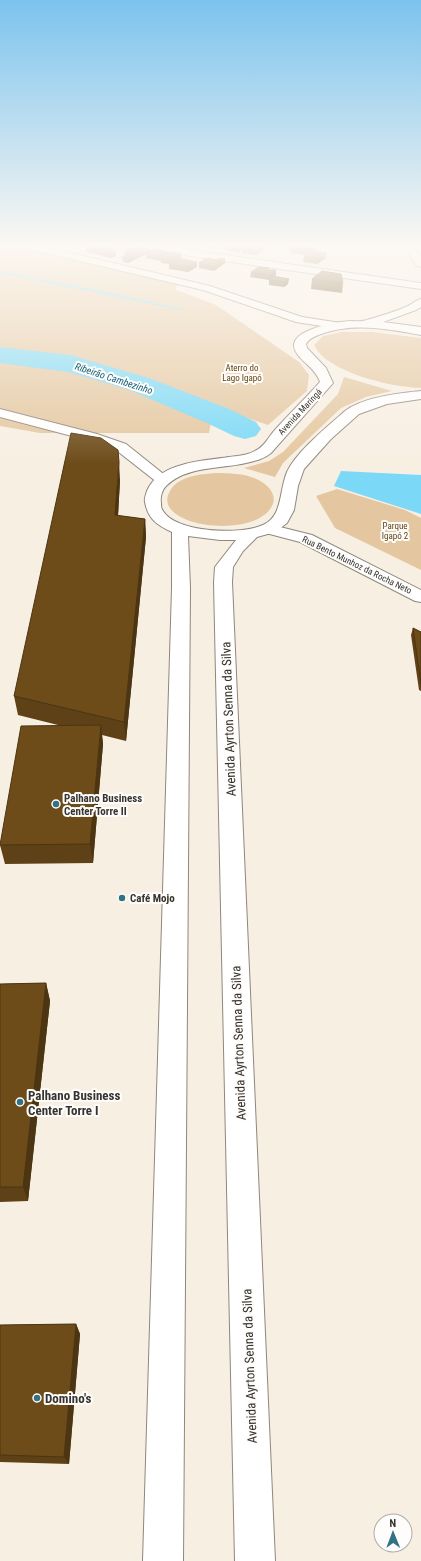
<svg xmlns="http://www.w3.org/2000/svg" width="421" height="1561" viewBox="0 0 421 1561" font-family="'Roboto Condensed',sans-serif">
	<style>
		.green { fill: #e4c7a0 }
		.water { fill: #7bd9f7 }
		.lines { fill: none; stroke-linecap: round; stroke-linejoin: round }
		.stream { fill: #7bd9f7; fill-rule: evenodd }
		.river { fill: #7bd9f7; fill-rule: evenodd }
		.street-casing { stroke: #8f877d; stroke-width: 2 }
		.secondary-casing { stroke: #8f877d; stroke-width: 2 }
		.street { fill: #fff; fill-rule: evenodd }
		.secondary { fill: #fff; fill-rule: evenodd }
		.wall { fill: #5e4116 }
		.shaded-wall { fill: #4c3512 }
		.building { fill: #6d4c1a; stroke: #4c3512 }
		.poi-dot { fill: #317285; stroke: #fffdfb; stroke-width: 1.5 }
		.labels { text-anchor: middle; stroke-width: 4; stroke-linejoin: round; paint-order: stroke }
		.far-park-label { font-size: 9px; fill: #61420f; stroke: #fffdfb }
		.far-street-label { font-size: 9px; fill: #37342f; stroke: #fffdfb }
		.far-water-label { font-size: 10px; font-style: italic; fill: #146276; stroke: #fffdfb }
		.poi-label { font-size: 11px; font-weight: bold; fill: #37342f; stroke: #fffdfb; text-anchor: start }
		.near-street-label { font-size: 13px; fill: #37342f; stroke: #fffdfb }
		.near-poi-label { font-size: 13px; font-weight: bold; fill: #37342f; stroke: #fffdfb; text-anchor: start }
	</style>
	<rect width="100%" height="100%" fill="#f8efe3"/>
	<!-- green -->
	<g class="green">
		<path d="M0,245H7L160,280L177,285L176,290L216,305L299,362L309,375L307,391L268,425L214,407L209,433H40L0,426Z"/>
		<path d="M342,332H372L421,338V388C391,387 343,375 321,355C318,352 316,348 314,345L323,336Z"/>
		<path d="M344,377L392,391L366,397L341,408L283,463L275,477L244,468L269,461L283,452L338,394Z"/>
		<path d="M216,473C234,473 258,474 270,489C274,495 275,500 272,506C254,541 149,526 170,491C178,476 201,474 216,473Z"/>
		<path d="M337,489L405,510L421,518V570L335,528L316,496Z"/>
	</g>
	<!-- water -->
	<path class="water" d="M341,471L421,475V514L334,486Z"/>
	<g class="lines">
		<!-- stream -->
		<path class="stream" d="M0,271L97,290L183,309L181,310L0,273Z"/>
		<!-- river -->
		<path class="river" d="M0,347L70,355L149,378L229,409L256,422L261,429L256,436L245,439L234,436L207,423L129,390L89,378L68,372L0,363Z"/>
		<!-- street casing -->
		<g class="street-casing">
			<g id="street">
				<path d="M20,245H38L210,286L302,317L341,323L345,324L347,326L345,328L341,329L296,322L203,290L25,248Z"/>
				<path d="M149,245H168L190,250L421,283V289L190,256L151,247Z"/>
				<path d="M0,409L97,434L126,444L171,480L168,483L163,485L158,483L116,450L87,440L0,417Z"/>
				<path d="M268,524L312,535L421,590V602L415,601L300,542L262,532L260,529L262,526Z"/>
			</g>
		</g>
		<!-- secondary casing -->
		<g class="secondary-casing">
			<g id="secondary">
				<path d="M403,245H413L421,257V267L417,266Z"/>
				<path d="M421,299V307L416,310L383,322L421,327V335C389,329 353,322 321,334C316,336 309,338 306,344L307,348L326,368L333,383L271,453C264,459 255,461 246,463C220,469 186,466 166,486C162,490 160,497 161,503C161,505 161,509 163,511C176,533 242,535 263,525C283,516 279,491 287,472C296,452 328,426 345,411C363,397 399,393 421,391V399L387,404L359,414L331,439L304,469L298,486L294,510L287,523L275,532L257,537L243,551L233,567L232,582L275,1561H235L214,582L215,567L236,540H220L188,536L190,588L183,1561H143L172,588V532C157,525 148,519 145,502C144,498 146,495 147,491C159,462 203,461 229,457C237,456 248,455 255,451C264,447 268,438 274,431C289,414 305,399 320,382C316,367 295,359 294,346C293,329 337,322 349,321C355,321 362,322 367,320C380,316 395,312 408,306C412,304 416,300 421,299Z"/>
			</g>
		</g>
		<!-- street -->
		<use href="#street" class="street"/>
		<!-- secondary -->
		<use href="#secondary" class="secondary"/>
	</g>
	<!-- wall -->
	<g class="wall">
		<path d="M61,245H77L72,247Z"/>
		<path d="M90,245H118V246L110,250L116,256L111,258L102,256V255H101L86,252V247Z"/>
		<path d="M203,245H224L219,248L214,247L211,249L204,248V245Z"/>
		<path d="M225,245L266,248L256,255L242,253V249L238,252L225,250Z"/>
		<path d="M290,245L316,249L314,251L326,258L317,264L303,262L304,257L306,255L291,253V250H290Z"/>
		<path d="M149,248L150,252L181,254V259L178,261L197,262V267L188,272L169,269V264L161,263V260L160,261L146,258V254L128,263L123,262L122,257L125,256V251Z"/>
		<path d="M216,260L225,263L214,271L199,268V263Z"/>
		<path d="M269,270H276V275L274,276L288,284L284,287L269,285V280L250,277L251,272Z"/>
		<path d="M312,279L343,283L342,293L311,289Z"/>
		<path d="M120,480L118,516L145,519L146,537L126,741L102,735L103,744L93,863L5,864L0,845L62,726L18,715L14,696Z"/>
		<path d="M413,628L421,632V691L419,690L411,635Z"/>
		<path d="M46,983L50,1001L28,1201L0,1202V984Z"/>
		<path d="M76,1324L80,1334L69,1464L0,1462V1325Z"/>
	</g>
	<!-- shaded-wall -->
	<g class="shaded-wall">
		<path d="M72,245H77L72,247Z"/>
		<path d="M109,245H118V246L109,250Z"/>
		<path d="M211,245H214V247L211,249Z"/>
		<path d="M219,245H224L219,248Z"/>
		<path d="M241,245H248L242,248V249L238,252V247Z"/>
		<path d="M263,245H266V248L256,255V250Z"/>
		<path d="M316,245V249L309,255V250Z"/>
		<path d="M109,247V252L102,251V255H101V250Z"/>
		<path d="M149,248L150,252L146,253V254L128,263L127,258Z"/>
		<path d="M116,251V256L111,258V253Z"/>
		<path d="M168,252V256L161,258V260L160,261V256Z"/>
		<path d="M326,253V258L317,264V259Z"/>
		<path d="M181,254V259L172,264V260Z"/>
		<path d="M225,259V263L214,271V266Z"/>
		<path d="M197,262V267L188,272L187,267Z"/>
		<path d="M276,270V275L270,280V275Z"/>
		<path d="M289,279L288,284L284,287V282Z"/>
		<path d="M119,462L120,480L117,533L115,515Z"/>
		<path d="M145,519L146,537L126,741L124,722Z"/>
		<path d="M101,725L103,744L93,863L90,844Z"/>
		<path d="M46,983L50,1001L28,1201L23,1187Z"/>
		<path d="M76,1324L80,1334L69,1464L64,1457Z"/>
	</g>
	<!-- building -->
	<g class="building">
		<path d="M90,245H101L109,247L101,250L86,247Z"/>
		<path d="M138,245L149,248L127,258L122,257L132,253L125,251Z"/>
		<path d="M225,245H241L238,247Z"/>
		<path d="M246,245H263L256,250L242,248Z"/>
		<path d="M291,245H316L309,250L291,248L295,246Z"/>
		<path d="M107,249L116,251L111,253L102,251Z"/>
		<path d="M155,249L168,252L160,256L146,253Z"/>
		<path d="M313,251L326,253L317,259L304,257Z"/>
		<path d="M170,252L181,254L172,260L161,258Z"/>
		<path d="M207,258L216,260L220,258L225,259L214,266L199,263Z"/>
		<path d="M181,259L197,262L187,267L169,264Z"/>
		<path d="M259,267L269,268L266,270H276L270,275L251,272Z"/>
		<path d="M322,271L341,274L343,283L312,279Z"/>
		<path d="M273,276L289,279L284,282L269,280Z"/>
		<path d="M71,433L101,438L118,450L119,462L115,515L145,519L124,722L14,696Z"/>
		<path d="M413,628L421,632V684V683Z"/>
		<path d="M101,725L90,844L0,845L21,726Z"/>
		<path d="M46,983L23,1187H0V984Z"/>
		<path d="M76,1324L64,1457L0,1455V1325Z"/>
	</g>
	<!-- sky -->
	<linearGradient id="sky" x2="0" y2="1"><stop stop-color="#7cc3ee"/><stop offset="0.53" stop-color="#fcf8f2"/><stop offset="1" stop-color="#fcf8f2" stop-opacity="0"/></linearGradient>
	<rect width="421" height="464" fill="url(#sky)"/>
	<!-- markers -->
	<g class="poi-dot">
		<circle cx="56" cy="804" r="4"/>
		<circle cx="122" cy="898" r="4"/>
		<circle cx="20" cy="1102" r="4"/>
		<circle cx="37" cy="1398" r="4"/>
	</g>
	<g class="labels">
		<!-- far-park labels -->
		<g class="far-park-label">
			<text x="242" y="371">Aterro do<tspan x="242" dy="10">Lago Igapó</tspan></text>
			<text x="395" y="529">Parque<tspan x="395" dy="10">Igapó 2</tspan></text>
		</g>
		<!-- far-street labels -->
		<g class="far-street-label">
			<text transform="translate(300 412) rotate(-47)" y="3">Avenida Maringá</text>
			<text transform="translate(357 565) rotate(26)" y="3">Rua Bento Munhoz da Rocha Neto</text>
		</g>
		<!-- far-water labels -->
		<g class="far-water-label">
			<text transform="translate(114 378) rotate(18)" y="4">Ribeirão Cambezinho</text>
		</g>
		<!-- poi labels -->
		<g class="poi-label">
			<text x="64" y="802">Palhano Business<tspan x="64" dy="13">Center Torre II</tspan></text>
			<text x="130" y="902">Café Mojo</text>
		</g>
		<!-- near-street labels -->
		<g class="near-street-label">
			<text transform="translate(228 719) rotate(-92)" y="5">Avenida Ayrton Senna da Silva</text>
			<text transform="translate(238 1043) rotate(-92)" y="5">Avenida Ayrton Senna da Silva</text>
			<text transform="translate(249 1366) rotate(-92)" y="5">Avenida Ayrton Senna da Silva</text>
		</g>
		<!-- near-poi labels -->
		<g class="near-poi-label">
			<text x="28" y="1100">Palhano Business<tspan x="28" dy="15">Center Torre I</tspan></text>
			<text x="45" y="1403">Domino's</text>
		</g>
	</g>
	<!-- north arrow -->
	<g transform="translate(393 1533) rotate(359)"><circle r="19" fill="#fffdfb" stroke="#afada9"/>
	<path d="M0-3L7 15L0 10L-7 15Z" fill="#317285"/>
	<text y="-6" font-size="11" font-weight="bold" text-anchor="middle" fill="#37342f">N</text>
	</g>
</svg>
